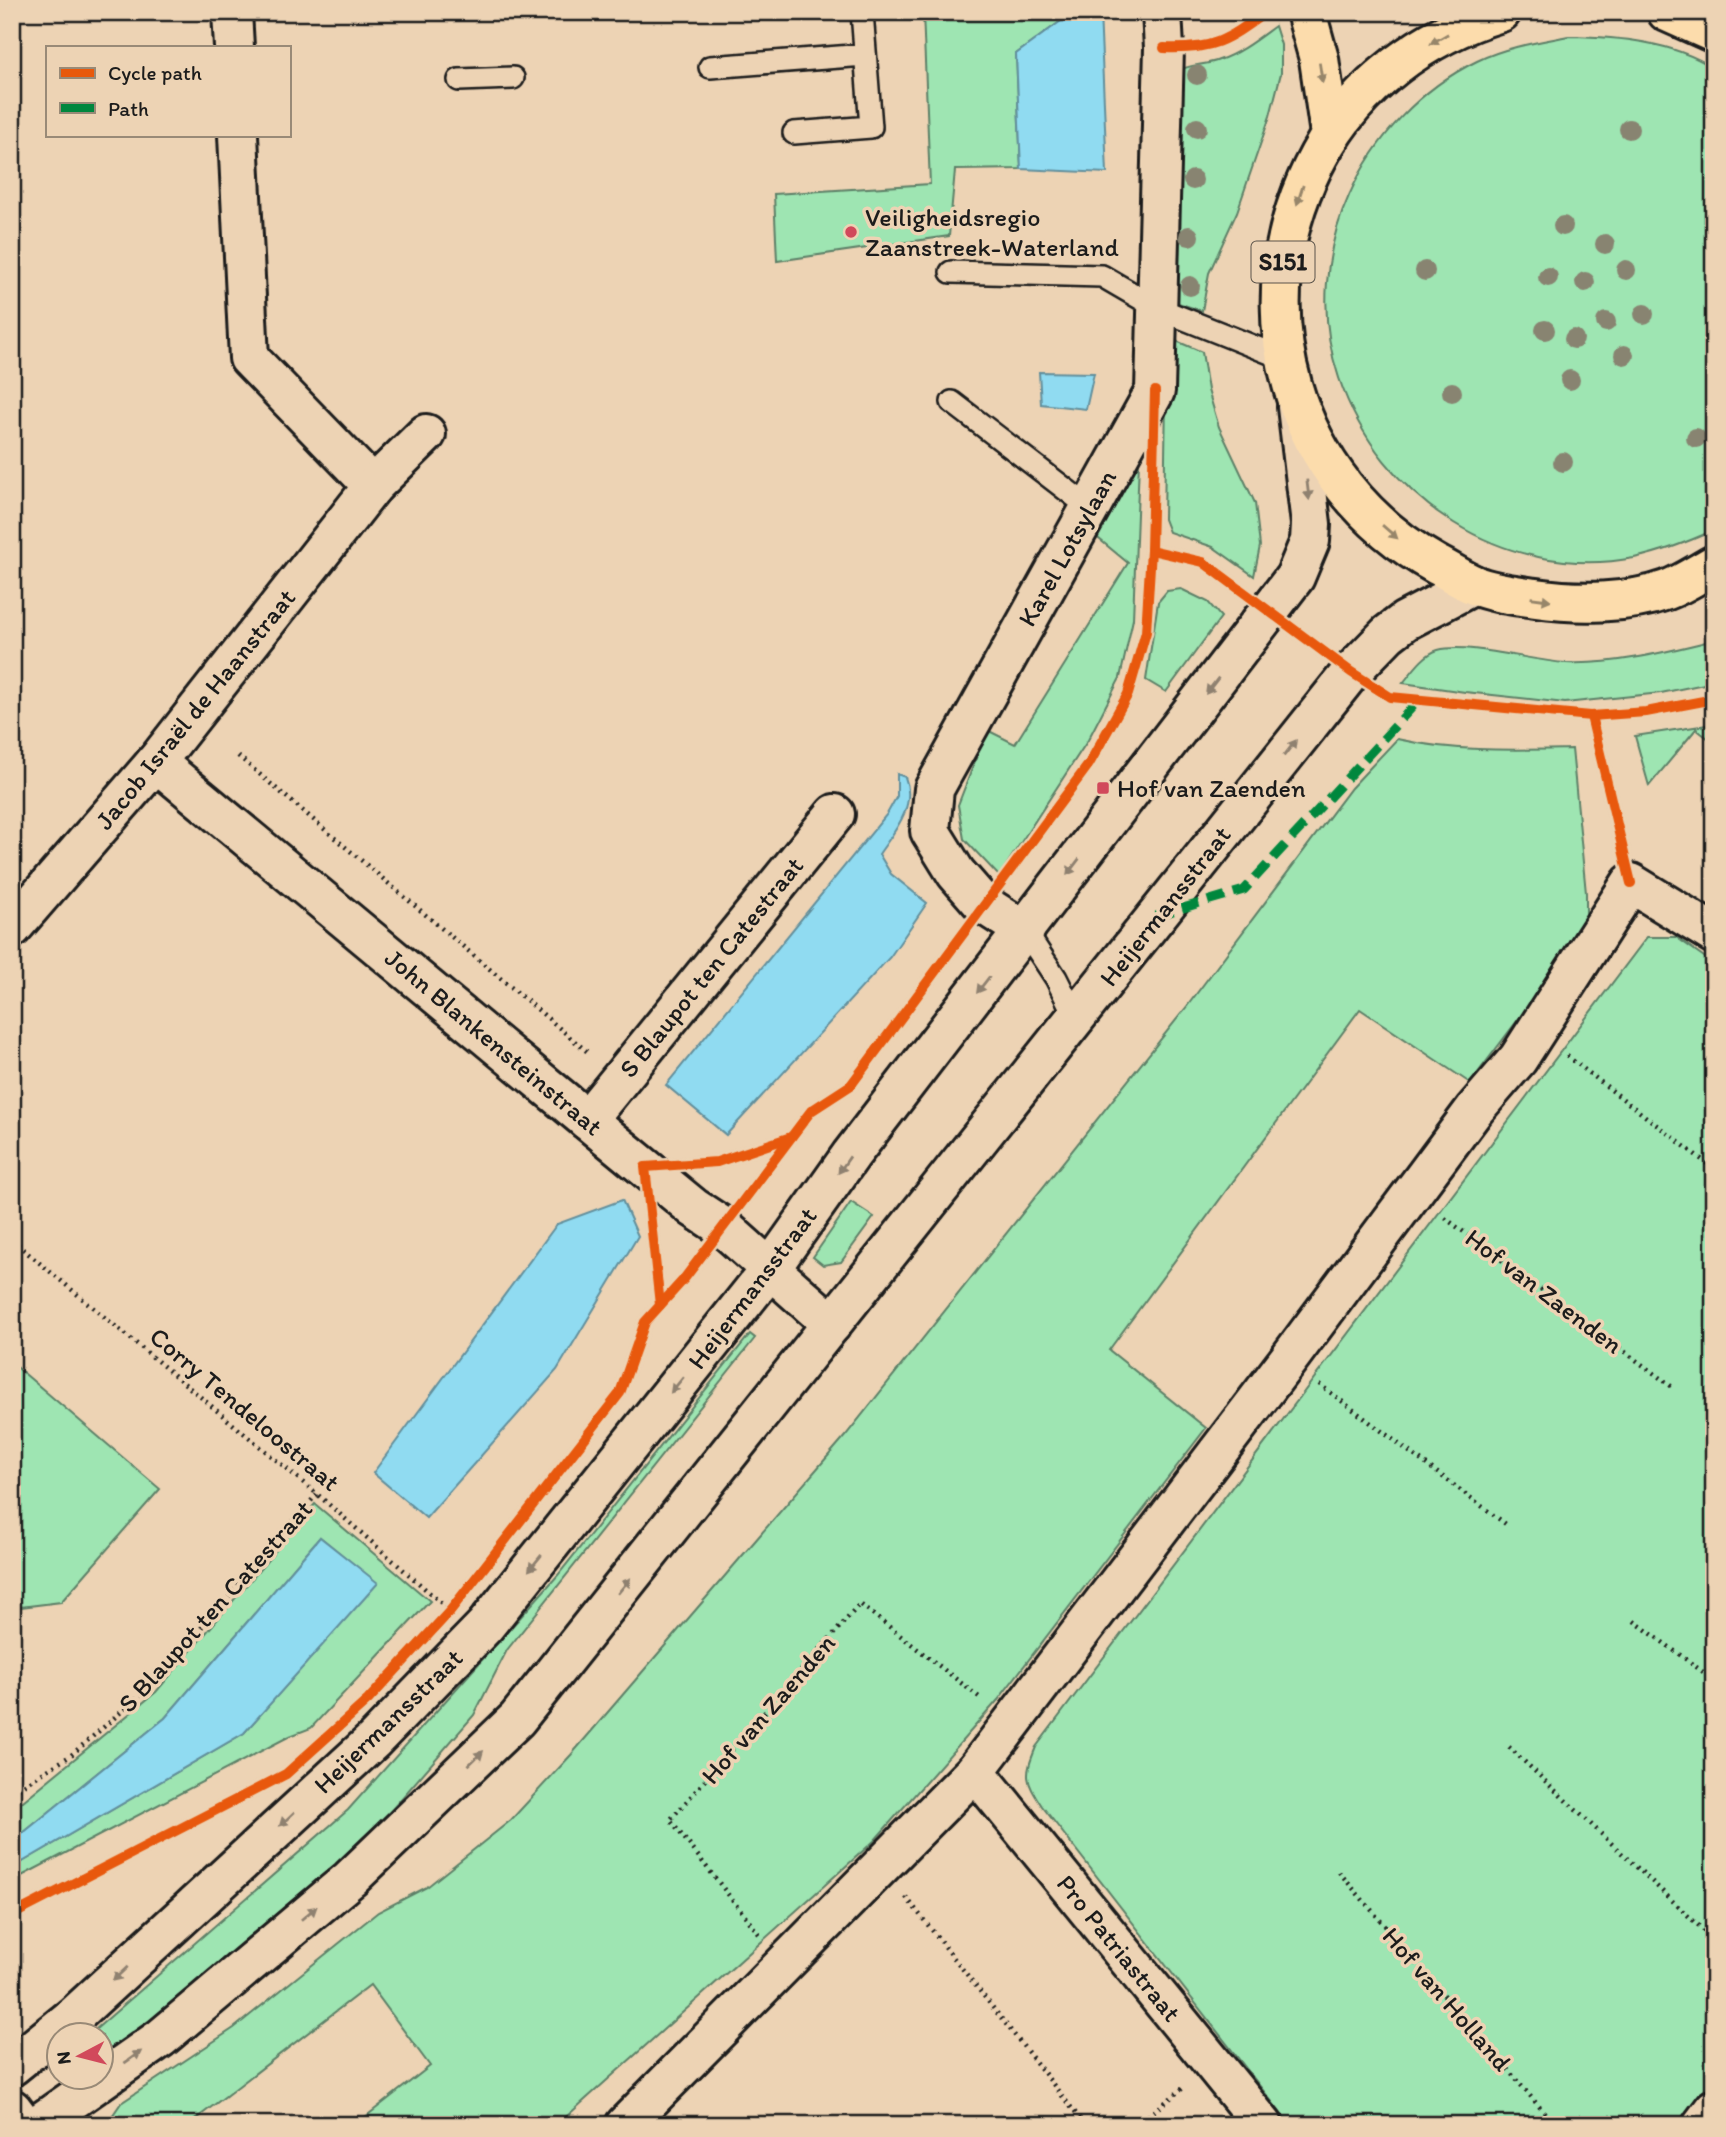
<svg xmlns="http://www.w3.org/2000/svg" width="1726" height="2137" viewBox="0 0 1726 2137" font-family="Itim,sans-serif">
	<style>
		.green { fill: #9ee5b2; stroke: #5d8067; stroke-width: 2 }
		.water { fill: #90dbf1; stroke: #628f9c; stroke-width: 2 }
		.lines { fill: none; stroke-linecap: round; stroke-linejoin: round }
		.lane-casing { stroke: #1c1c1c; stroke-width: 26 }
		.street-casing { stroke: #1c1c1c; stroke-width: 44 }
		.secondary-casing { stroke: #1c1c1c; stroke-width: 44 }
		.primary-casing { stroke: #1c1c1c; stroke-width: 44 }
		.path { stroke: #1c1c1c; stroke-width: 4.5; stroke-dasharray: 2 5; stroke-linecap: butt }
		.lane { stroke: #edd3b4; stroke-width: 21 }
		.street { stroke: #edd3b4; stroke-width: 38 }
		.secondary { stroke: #edd3b4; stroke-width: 38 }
		.primary { stroke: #fcdcac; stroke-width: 38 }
		.quiet { stroke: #00873e; stroke-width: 9; stroke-dasharray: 18 9; stroke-linecap: butt }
		.cycleway-casing { stroke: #edd3b4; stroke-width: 15 }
		.cycleway { stroke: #e8590c; stroke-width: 10 }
		.tree { fill: #888471 }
		.oneway { fill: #97866b }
		.oneway2 { fill: #8f8170 }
		.poi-dot { fill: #d1495b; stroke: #edd3b4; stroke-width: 2.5 }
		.labels { text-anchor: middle; stroke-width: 7; stroke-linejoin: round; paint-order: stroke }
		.shield { fill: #edd3b4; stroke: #5b534a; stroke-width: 2 }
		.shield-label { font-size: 24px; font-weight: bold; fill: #1c1c1c }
		.poi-label { font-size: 26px; fill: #1c1c1c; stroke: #edd3b4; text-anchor: start }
		.street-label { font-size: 26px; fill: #1c1c1c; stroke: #edd3b4 }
	</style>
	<rect width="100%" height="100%" fill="#edd3b4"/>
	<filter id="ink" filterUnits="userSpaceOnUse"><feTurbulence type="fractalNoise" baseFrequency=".0143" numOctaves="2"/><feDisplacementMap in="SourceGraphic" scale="14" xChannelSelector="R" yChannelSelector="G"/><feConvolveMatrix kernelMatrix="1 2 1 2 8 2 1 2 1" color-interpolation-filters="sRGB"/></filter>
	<g filter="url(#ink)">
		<!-- green -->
		<g class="green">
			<path d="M923,12H1062L1061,21L1016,54L1021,169L955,170L949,236L777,261L774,194L930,184Z"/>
			<path d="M1275,26L1281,45V73L1270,116L1237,212L1209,273L1202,311L1169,300L1176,72C1189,63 1205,66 1219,60C1240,53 1257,39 1275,26Z"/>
			<path d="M1569,36C1618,37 1671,41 1714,68V530C1688,542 1662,552 1634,558C1505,582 1380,500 1339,378C1297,255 1363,117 1477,61C1506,47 1538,42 1569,36Z"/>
			<path d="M1167,337L1202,352L1208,390L1219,427L1255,503L1260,546L1254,576L1213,547L1169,532L1164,519Z"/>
			<path d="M1139,461L1133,619L1120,678L1088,740L999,876L964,839L958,805L987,730L1015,744L1128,563L1093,534Z"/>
			<path d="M1181,589L1208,602L1221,617L1166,692L1146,680L1158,602L1167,591Z"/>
			<path d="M1714,640V682L1661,693L1565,703L1465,692L1403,683C1412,672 1424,654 1438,650C1470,642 1530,661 1566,663C1616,665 1665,652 1714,640Z"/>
			<path d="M1714,724V743L1696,729L1649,786L1635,736Z"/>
			<path d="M1397,739C1454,752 1513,750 1572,749L1586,893V930L1470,1083L1360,1009L1109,1350L1206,1428L998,1700L874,1841L557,2125H355L430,2066L370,1985L188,2125H106L121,2103L234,2028L378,1912L427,1887L511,1820L571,1755L846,1435L1188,1005L1351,788Z"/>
			<path d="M1647,937H1676L1714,964V2090L1678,2125H1290L1042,1806C1025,1780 1024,1776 1036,1747Z"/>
			<path d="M851,1202L874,1217L841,1262L823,1265L813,1257Z"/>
			<path d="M750,1334L755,1338L507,1650L474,1715L367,1838L102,2061V2036H88L348,1810L558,1575Z"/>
			<path d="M12,1363L160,1489L61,1602L12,1608Z"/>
			<path d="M315,1504L430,1601L311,1728L290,1736L12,1881V1868L244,1733L377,1583L320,1537L165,1718L12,1842V1810L156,1692Z"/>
		</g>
		<!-- water -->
		<g class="water">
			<path d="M1062,12H1100L1107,173L1021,169L1016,54L1061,21Z"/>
			<path d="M1039,372L1094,373L1086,409L1041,404Z"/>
			<path d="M897,774L905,777C917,806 894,832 879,854L891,874L927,903L890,957L726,1135L666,1085L887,814L897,796Z"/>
			<path d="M622,1200L638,1236L557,1370L426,1518L373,1473L557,1224Z"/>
			<path d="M320,1537L378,1583L244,1733L12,1868V1842L165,1718Z"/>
		</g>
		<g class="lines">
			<!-- lane casing -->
			<g class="lane-casing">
				<g id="lane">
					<path d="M710,67L865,55"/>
					<path d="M459,80L513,78"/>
					<path d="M794,133L871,127L862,12"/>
					<path d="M951,272L1102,276L1157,308L1285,359"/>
					<path d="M952,402L1090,508"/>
					<path d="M1025,931L1056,978L1076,1018"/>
				</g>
			</g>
			<!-- street casing -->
			<g class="street-casing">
				<g id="street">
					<path d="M232,12L234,47"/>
					<path d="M238,135L249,358L373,486"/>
					<path d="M156,762L587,1120L694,1208L723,1227L832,1324"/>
					<path d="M12,928L156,762L373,486L426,434"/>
					<path d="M1025,931L983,904L956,873L930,831L934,789L1155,391L1164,48L1162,12"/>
					<path d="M587,1120L835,814"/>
					<path d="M975,1771L1263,2125"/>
					<path d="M12,2109L24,2125"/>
					<path d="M625,2125L975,1771L1288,1360L1475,1109L1518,1059L1631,883L1714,934"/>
					<path d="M1702,2125L1714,2109"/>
				</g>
			</g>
			<!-- secondary casing -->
			<g class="secondary-casing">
				<g id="secondary">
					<path d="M12,2066L74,2016L374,1740L485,1626L771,1268L851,1155L1295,577L1310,541L1311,524L1297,407"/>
					<path d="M37,2125L161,2038L350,1879L517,1719L1351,672L1388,634L1405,621L1474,585"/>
				</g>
			</g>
			<!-- primary casing -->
			<g class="primary-casing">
				<g id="primary">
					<path d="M1306,12L1319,59L1330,134"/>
					<path d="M1501,12C1424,35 1357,85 1319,155C1238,303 1289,483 1437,565C1449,571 1462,580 1474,585C1493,593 1516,595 1536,598C1577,604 1628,604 1667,590C1683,584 1699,573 1714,565"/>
					<path d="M1667,12L1714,33"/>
				</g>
			</g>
			<!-- path -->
			<g class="path">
				<path d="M238,756L590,1054"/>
				<path d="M1567,1056L1714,1169"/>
				<path d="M1445,1218L1675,1389"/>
				<path d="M12,1240L317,1494L447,1608"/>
				<path d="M1319,1384L1507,1525"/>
				<path d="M1634,1621L1714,1680"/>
				<path d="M1509,1747L1714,1940"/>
				<path d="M12,1792L70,1756L149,1688L317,1494"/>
				<path d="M1339,1872L1555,2125"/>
				<path d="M906,1897L1085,2125"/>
				<path d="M759,1934L670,1820L860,1604L979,1697"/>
				<path d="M1137,2125L1183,2088"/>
			</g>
			<!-- lane -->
			<use href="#lane" class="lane"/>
			<!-- street -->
			<use href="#street" class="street"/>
			<!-- secondary -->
			<use href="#secondary" class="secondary"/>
			<!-- primary -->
			<use href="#primary" class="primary"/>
			<!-- quiet -->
			<path class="quiet" d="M1156,916L1244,890L1418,701"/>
			<!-- cycleway casing -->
			<g class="cycleway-casing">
				<g id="cycleway">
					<path d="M1164,48C1214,50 1227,40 1266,12"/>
					<path d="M1151,550L1203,562L1351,672L1390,697L1591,716L1646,712L1714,699"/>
					<path d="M1591,716L1631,883"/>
					<path d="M660,1305L645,1167L717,1162L791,1137"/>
					<path d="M12,1915L286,1774L368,1700L450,1611L620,1393L645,1322L684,1279L811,1111L851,1085L1089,764L1128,694L1146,632L1151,550L1155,391"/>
				</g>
			</g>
			<!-- cycleway -->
			<use href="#cycleway" class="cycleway"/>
		</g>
		<!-- trees -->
		<g class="tree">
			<circle cx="1197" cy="75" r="10"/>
			<circle cx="1197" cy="128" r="10"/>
			<circle cx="1629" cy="129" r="10"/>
			<circle cx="1193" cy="180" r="10"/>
			<circle cx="1563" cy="226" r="10"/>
			<circle cx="1189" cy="236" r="10"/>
			<circle cx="1605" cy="244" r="10"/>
			<circle cx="1626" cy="270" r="10"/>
			<circle cx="1425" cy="271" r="10"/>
			<circle cx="1548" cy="277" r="10"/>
			<circle cx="1585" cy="282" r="10"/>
			<circle cx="1190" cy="286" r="10"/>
			<circle cx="1644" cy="314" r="10"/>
			<circle cx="1606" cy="322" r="10"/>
			<circle cx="1545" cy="330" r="10"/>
			<circle cx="1574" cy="339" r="10"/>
			<circle cx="1624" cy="355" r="10"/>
			<circle cx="1570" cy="380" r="10"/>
			<circle cx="1452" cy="392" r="10"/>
			<circle cx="1696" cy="438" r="10"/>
			<circle cx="1563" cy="462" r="10"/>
		</g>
		<!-- one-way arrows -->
		<defs><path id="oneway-solid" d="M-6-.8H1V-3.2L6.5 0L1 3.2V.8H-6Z" transform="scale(1.75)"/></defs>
		<g class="oneway">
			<use href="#oneway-solid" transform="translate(1439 39) rotate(150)"/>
			<use href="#oneway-solid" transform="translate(1321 73) rotate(81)"/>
			<use href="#oneway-solid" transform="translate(1300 195) rotate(108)"/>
			<use href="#oneway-solid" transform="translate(1390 532) rotate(41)"/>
			<use href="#oneway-solid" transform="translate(1541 599) rotate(8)"/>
		</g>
		<g class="oneway2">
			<use href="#oneway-solid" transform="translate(1308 490) rotate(83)"/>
			<use href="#oneway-solid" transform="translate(1212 686) rotate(128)"/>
			<use href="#oneway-solid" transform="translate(1290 748) rotate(-52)"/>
			<use href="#oneway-solid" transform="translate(1073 867) rotate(127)"/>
			<use href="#oneway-solid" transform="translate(983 985) rotate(128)"/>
			<use href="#oneway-solid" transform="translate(844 1165) rotate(125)"/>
			<use href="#oneway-solid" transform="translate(677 1385) rotate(129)"/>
			<use href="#oneway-solid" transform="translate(535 1563) rotate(129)"/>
			<use href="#oneway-solid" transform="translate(624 1586) rotate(-51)"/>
			<use href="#oneway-solid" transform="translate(476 1758) rotate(-44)"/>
			<use href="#oneway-solid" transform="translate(287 1819) rotate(137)"/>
			<use href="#oneway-solid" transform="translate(309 1913) rotate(-40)"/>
			<use href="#oneway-solid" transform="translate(120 1974) rotate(137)"/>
			<use href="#oneway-solid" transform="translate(133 2057) rotate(-35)"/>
		</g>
	</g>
	<!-- markers -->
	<g class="poi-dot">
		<circle cx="851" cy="232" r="7"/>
		<rect x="1096" y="781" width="14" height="14" rx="3.5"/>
	</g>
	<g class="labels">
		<!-- shield labels -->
		<rect class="shield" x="1251.5" y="241.5" width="63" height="41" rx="5"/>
		<g class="shield-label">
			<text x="1283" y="270">S151</text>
		</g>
		<!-- poi labels -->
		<g class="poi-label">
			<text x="865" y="226">Veiligheidsregio<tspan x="865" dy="30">Zaanstreek-Waterland</tspan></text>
			<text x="1117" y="797">Hof van Zaenden</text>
		</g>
		<!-- street labels -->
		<g class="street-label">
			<text transform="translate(1067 548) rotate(-61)" y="9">Karel Lotsylaan</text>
			<text transform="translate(195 709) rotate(-51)" y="9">Jacob Israël de Haanstraat</text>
			<text transform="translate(1165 906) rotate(-52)" y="9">Heijermansstraat</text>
			<text transform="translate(711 967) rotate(-51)" y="9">S Blaupot ten Catestraat</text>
			<text transform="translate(494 1042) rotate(40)" y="9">John Blankensteinstraat</text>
			<text transform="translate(752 1288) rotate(-53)" y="9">Heijermansstraat</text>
			<text transform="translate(1544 1291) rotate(37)" y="9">Hof van Zaenden</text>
			<text transform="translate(245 1409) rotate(40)" y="9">Corry Tendeloostraat</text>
			<text transform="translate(215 1606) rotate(-48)" y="9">S Blaupot ten Catestraat</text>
			<text transform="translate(768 1709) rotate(-49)" y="9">Hof van Zaenden</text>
			<text transform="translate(388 1721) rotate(-44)" y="9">Heijermansstraat</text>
			<text transform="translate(1119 1948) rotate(51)" y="9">Pro Patriastraat</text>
			<text transform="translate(1447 1999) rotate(49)" y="9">Hof van Holland</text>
		</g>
	</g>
	<!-- margin -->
	<rect width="1726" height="2137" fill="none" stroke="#edd3b4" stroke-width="42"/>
	<rect x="21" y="21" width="1684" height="2095" fill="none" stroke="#1c1c1c" stroke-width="2.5" filter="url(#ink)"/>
	<!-- legend -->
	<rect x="46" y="46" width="245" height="91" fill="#edd3b4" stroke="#998a77" stroke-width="2"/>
	<rect x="60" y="68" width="35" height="10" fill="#e8590c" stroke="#998a77" stroke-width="2"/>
	<text x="108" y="80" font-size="21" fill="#1c1c1c">Cycle path</text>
	<rect x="60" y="103" width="35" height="10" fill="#00873e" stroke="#998a77" stroke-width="2"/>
	<text x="108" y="116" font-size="21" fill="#1c1c1c">Path</text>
	<!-- north arrow -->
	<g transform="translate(80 2056) rotate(263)"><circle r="33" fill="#edd3b4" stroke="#998a77" stroke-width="2"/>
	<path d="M0-5L12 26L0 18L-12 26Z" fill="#d1495b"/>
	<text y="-10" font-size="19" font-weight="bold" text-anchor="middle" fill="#1c1c1c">N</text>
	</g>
</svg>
